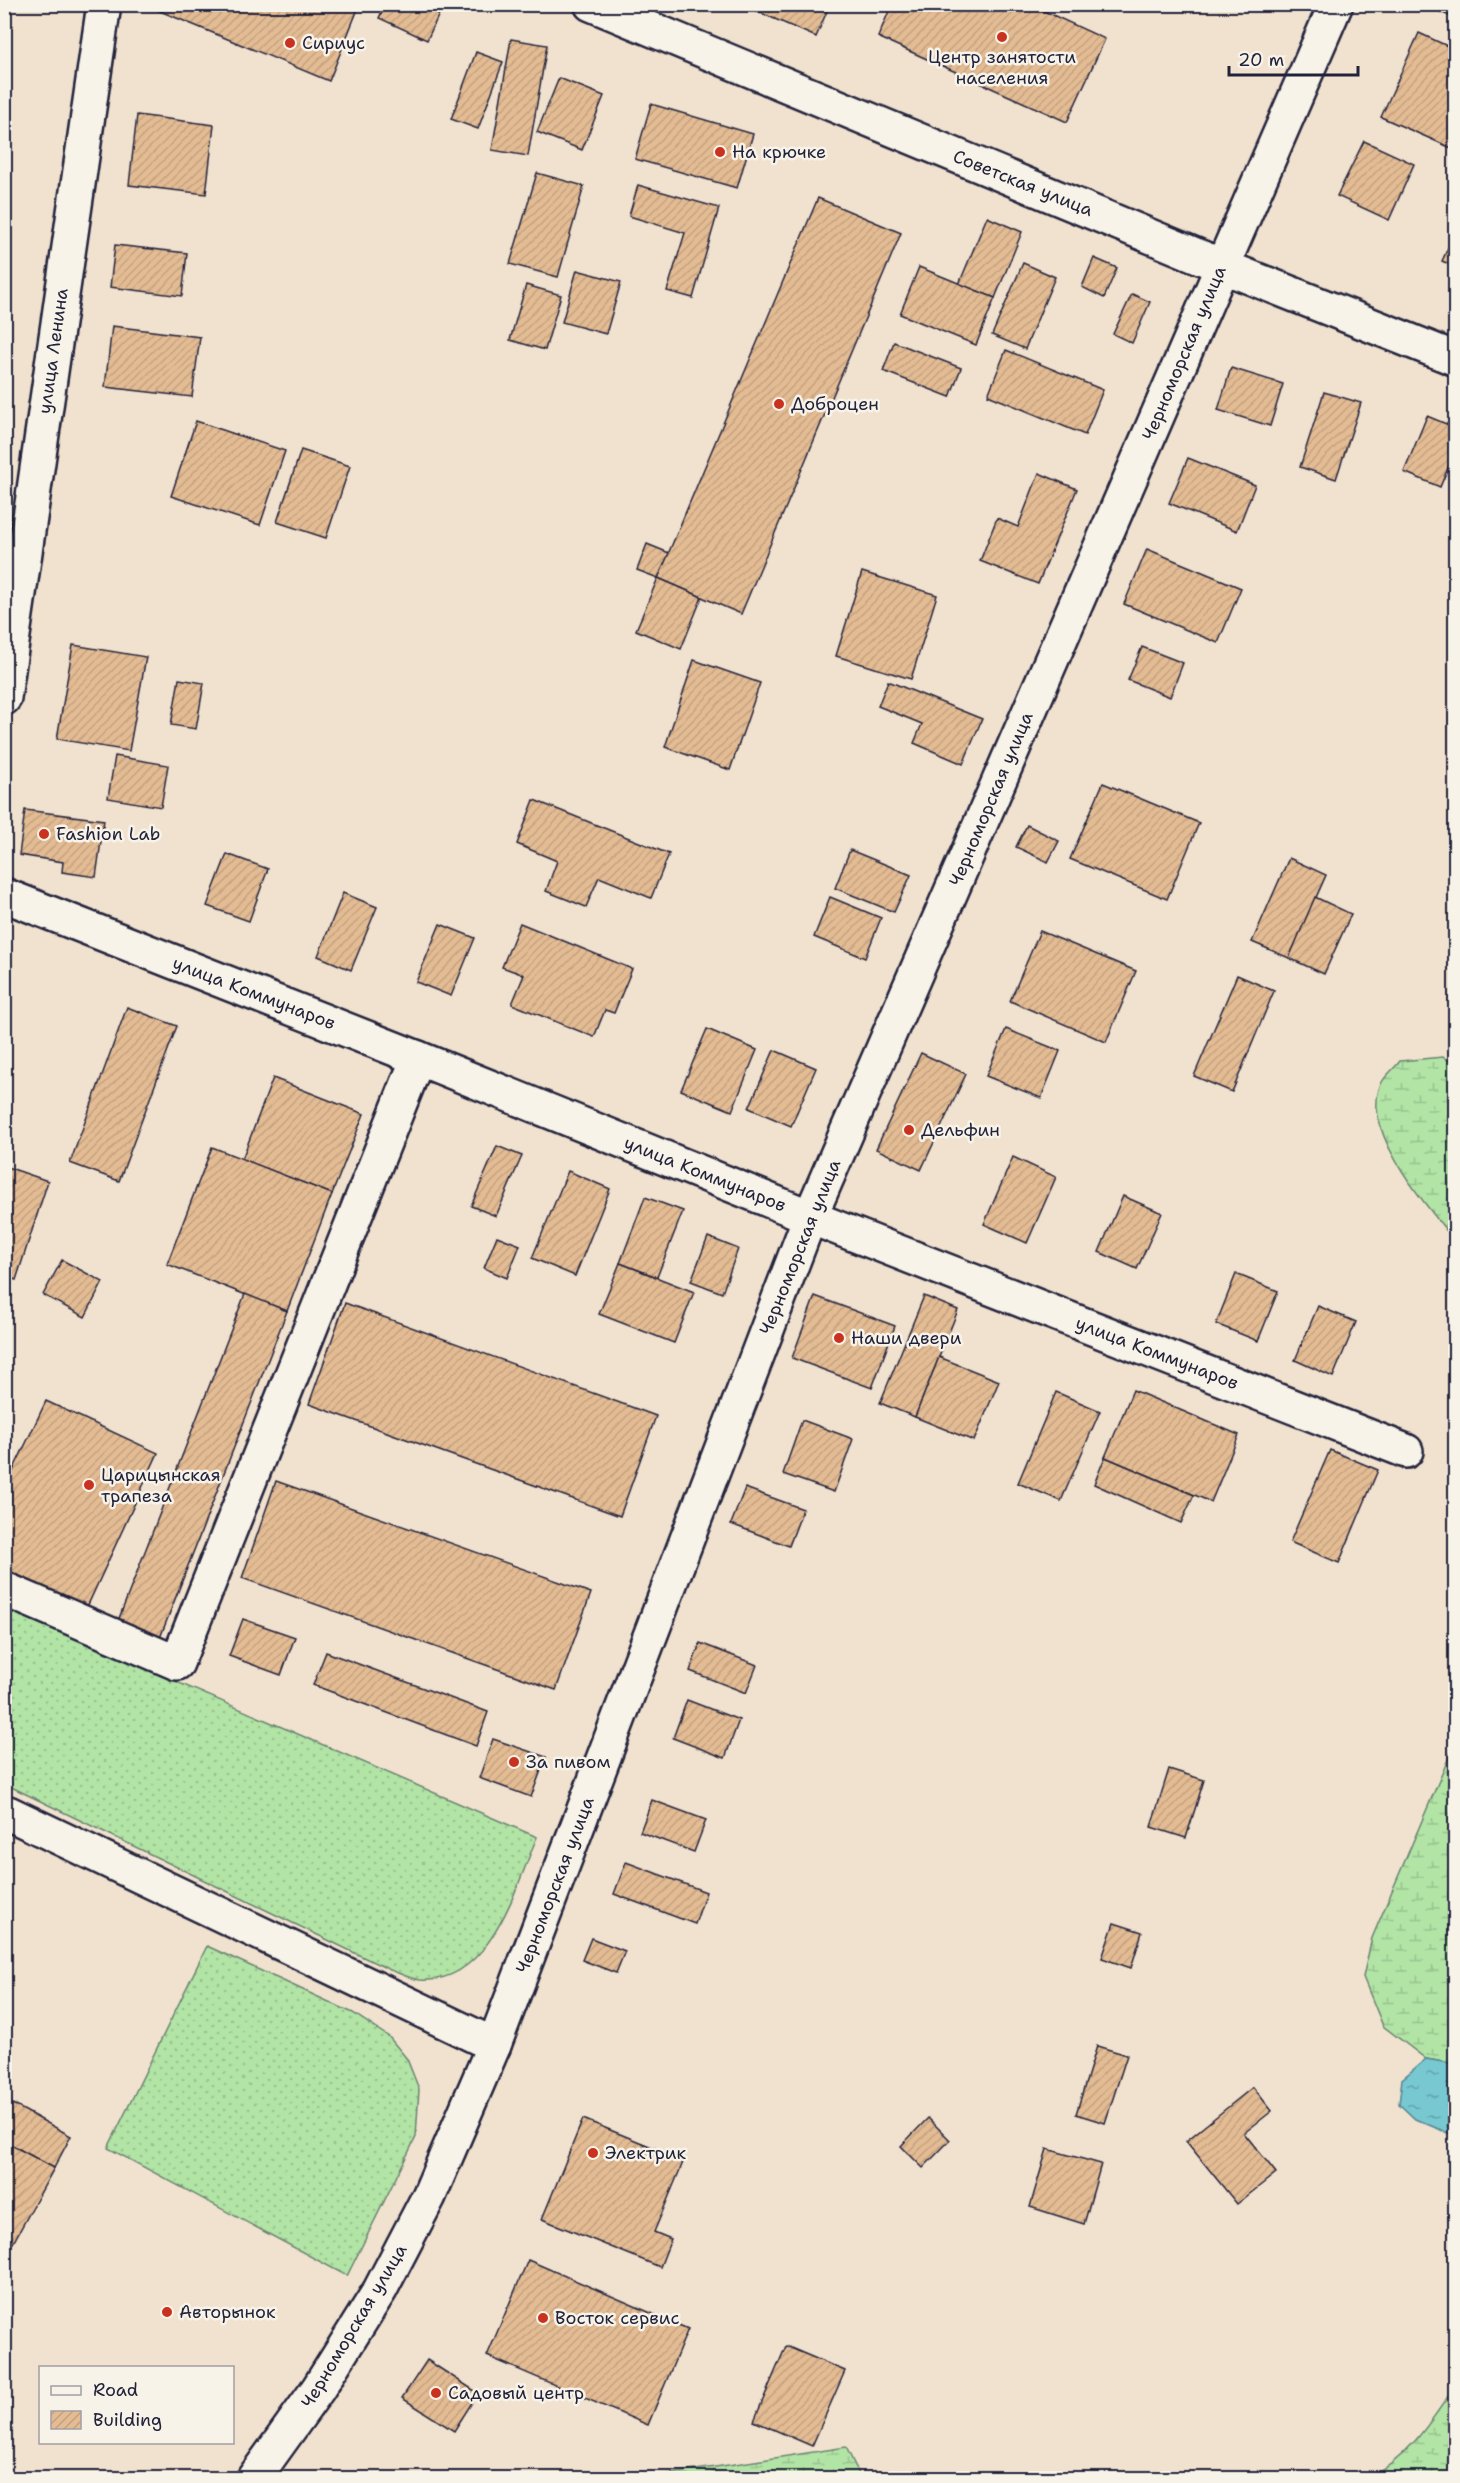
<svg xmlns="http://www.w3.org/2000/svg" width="1460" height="2483" viewBox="0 0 1460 2483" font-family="'Shantell Sans',sans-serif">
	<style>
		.grass { fill: url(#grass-dots); stroke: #6a8370; stroke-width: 1.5 }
		.wetland { fill: url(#wetland-marsh); stroke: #6a8370; stroke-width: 1.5 }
		.water { fill: url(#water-ripples); stroke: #558694; stroke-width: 1.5 }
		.building { fill: url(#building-hatch); stroke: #22223b; stroke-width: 1.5 }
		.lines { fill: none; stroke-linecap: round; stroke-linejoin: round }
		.minor-casing { stroke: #22223b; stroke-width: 38 }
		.minor { stroke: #f7f3e8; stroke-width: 33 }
		.poi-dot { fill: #c8321e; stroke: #f7f3e8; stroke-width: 2 }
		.labels { text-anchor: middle; stroke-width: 5; stroke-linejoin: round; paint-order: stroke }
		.poi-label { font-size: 18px; fill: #22223b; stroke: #f7f3e8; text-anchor: start }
		.street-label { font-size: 18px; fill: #22223b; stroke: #f7f3e8 }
	</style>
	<defs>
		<pattern id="grass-dots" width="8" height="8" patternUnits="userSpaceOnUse" patternTransform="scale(1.5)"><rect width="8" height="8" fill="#b1e4a5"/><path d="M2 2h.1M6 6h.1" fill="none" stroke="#98c38f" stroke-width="1.8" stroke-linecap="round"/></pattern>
		<pattern id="wetland-marsh" width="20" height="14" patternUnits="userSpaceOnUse" patternTransform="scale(1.5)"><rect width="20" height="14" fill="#b1e4a5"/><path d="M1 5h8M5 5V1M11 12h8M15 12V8" fill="none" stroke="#98c38f"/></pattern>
		<pattern id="water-ripples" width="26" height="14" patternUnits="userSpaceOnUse" patternTransform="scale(1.5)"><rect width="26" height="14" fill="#77c8d0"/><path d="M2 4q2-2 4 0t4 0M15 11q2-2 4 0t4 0" fill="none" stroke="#61a2aa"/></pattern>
		<pattern id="building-hatch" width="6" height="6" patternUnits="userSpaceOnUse" patternTransform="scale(1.5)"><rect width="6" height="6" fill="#e4bc94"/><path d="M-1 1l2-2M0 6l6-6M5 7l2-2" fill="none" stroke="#c3a180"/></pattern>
	</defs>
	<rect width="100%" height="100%" fill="#f1e2cf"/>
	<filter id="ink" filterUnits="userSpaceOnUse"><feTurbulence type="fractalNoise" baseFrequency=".0167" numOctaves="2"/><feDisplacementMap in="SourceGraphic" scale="12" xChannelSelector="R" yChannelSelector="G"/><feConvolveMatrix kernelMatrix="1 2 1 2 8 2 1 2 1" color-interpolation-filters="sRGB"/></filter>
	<g filter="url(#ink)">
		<!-- grass -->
		<g class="grass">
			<path d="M5,1608L537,1837C516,1887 490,1985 420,1980C410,1979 399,1973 390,1970L5,1784Z"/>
			<path d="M207,1946L353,2013L389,2037L407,2059L419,2089L416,2137L347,2276L108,2148Z"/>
		</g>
		<!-- wetland -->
		<g class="wetland">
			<path d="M1443,1057L1455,1065V1241C1428,1208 1357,1127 1382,1082C1386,1075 1395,1068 1400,1061Z"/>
			<path d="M1455,1743V2064L1426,2059L1383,2026L1363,1977L1372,1938Z"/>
			<path d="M1455,2386V2478H1368C1407,2460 1432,2420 1455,2386Z"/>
			<path d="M846,2447L861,2478H643Z"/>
		</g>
		<!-- water -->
		<path class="water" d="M1426,2059L1455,2064V2136L1415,2119L1399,2104L1402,2079Z"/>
		<!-- building -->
		<g class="building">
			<path d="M143,4H360L329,81Z"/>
			<path d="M386,4H419L439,14L427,40L379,18Z"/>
			<path d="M756,4H830L816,37L754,10Z"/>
			<path d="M892,4H1029L1105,39L1067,122L878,37Z"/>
			<path d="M1423,4H1456V19Z"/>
			<path d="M1419,33L1456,50V150L1381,117Z"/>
			<path d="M511,39L547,45L528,156L492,150Z"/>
			<path d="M476,52L503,62L478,129L451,119Z"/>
			<path d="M559,78L604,96L582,150L537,132Z"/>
			<path d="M651,104L753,134L737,188L635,159Z"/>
			<path d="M137,115L214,125L206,194L129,185Z"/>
			<path d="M1364,141L1414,164L1389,220L1337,196Z"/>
			<path d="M537,173L584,186L558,277L510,264Z"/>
			<path d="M638,185L719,208L693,298L667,291L685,233L629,216Z"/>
			<path d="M818,198L901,233L741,614L658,578Z"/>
			<path d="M987,217L1022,232L995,298L959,284Z"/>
			<path d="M1456,230V267L1442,261Z"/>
			<path d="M115,245L187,253L182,296L110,287Z"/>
			<path d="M1094,258L1117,268L1104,298L1082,287Z"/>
			<path d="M1023,263L1055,277L1025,349L992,335Z"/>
			<path d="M919,267L995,298L976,345L900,314Z"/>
			<path d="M577,270L621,282L606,334L562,322Z"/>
			<path d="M526,285L561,295L545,350L510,340Z"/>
			<path d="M1132,294L1150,302L1132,343L1113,334Z"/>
			<path d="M112,326L200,337L192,397L105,387Z"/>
			<path d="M894,342L961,368L950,397L883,371Z"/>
			<path d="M1006,350L1103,390L1085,435L988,395Z"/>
			<path d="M1231,368L1283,384L1270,426L1218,410Z"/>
			<path d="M1324,392L1361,403L1336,479L1300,467Z"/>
			<path d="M1427,416L1456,428V449L1440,487L1404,472Z"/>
			<path d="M196,421L285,451L260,525L171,496Z"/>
			<path d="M301,450L350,466L326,538L277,522Z"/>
			<path d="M1188,458L1255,485L1237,531L1169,503Z"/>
			<path d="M1039,473L1077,489L1038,584L980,561L997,518L1018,527Z"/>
			<path d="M647,544L669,553L658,578L637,570Z"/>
			<path d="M1147,549L1241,588L1218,643L1124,604Z"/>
			<path d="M862,572L937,595L911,679L836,656Z"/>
			<path d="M658,578L702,597L681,649L636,630Z"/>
			<path d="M73,645L146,657L129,751L57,739Z"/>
			<path d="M1142,647L1183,663L1170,697L1128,680Z"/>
			<path d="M694,660L760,683L730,770L665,747Z"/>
			<path d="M179,679L204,683L196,729L171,725Z"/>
			<path d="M888,681L982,719L963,764L914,743L922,724L878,706Z"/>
			<path d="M115,756L168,765L161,807L108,798Z"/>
			<path d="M1103,783L1199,823L1167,899L1070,859Z"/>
			<path d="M534,800L669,854L651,898L599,877L586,907L546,891L557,861L517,844Z"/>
			<path d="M25,810L104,820L96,877L62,872L63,862L19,855Z"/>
			<path d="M1027,825L1059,841L1048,862L1016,847Z"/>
			<path d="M850,850L911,875L894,912L835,888Z"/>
			<path d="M227,854L268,869L249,921L207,906Z"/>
			<path d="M1289,858L1326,875L1289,958L1252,942Z"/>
			<path d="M343,893L377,907L351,970L318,956Z"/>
			<path d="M830,897L881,918L865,958L814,937Z"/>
			<path d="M1315,897L1351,914L1324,974L1289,958Z"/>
			<path d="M520,923L632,969L614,1013L605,1010L594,1037L512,1004L524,975L502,967Z"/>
			<path d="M440,924L475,938L451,996L416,982Z"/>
			<path d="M1040,931L1136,971L1106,1042L1010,1001Z"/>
			<path d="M1237,975L1274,991L1232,1092L1194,1076Z"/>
			<path d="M127,1007L177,1026L119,1181L70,1163Z"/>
			<path d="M707,1029L757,1050L732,1111L681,1090Z"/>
			<path d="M1006,1029L1060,1051L1041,1098L986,1076Z"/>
			<path d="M774,1050L816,1068L791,1126L749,1108Z"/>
			<path d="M921,1053L966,1074L921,1170L876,1149Z"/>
			<path d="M273,1078L364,1114L332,1194L242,1159Z"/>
			<path d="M497,1146L522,1156L496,1216L471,1206Z"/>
			<path d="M212,1147L332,1194L287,1311L167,1264Z"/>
			<path d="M1013,1157L1056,1177L1027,1243L984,1224Z"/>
			<path d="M4,1166L48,1181L16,1280L4,1276Z"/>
			<path d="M568,1171L610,1189L575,1276L532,1258Z"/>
			<path d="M1123,1196L1162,1213L1137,1269L1099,1252Z"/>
			<path d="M645,1197L683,1211L657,1277L620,1263Z"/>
			<path d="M497,1236L520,1245L507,1278L484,1268Z"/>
			<path d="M708,1237L738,1249L722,1293L691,1281Z"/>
			<path d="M62,1260L103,1282L85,1317L43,1295Z"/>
			<path d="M620,1263L694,1292L674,1343L599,1314Z"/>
			<path d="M1236,1274L1278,1291L1258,1341L1216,1324Z"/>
			<path d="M245,1294L287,1311L158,1643L116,1626Z"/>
			<path d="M815,1296L895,1326L872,1388L792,1358Z"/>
			<path d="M924,1296L958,1310L915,1417L880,1403Z"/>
			<path d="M345,1303L656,1416L620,1516L309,1404Z"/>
			<path d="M1318,1306L1356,1322L1333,1377L1295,1360Z"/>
			<path d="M939,1357L999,1381L974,1441L915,1417Z"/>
			<path d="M1133,1390L1239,1435L1211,1502L1105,1457Z"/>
			<path d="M1056,1392L1100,1411L1061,1501L1018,1483Z"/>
			<path d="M46,1401L158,1453L87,1607L4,1569V1476L9,1479Z"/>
			<path d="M802,1420L853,1439L834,1492L783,1474Z"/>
			<path d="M1330,1450L1378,1470L1339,1563L1290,1542Z"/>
			<path d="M1105,1457L1194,1495L1181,1523L1094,1484Z"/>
			<path d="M276,1481L591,1593L556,1690L242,1578Z"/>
			<path d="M745,1488L803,1509L789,1546L731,1524Z"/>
			<path d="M243,1619L295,1637L281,1675L229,1656Z"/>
			<path d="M700,1643L757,1665L746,1693L690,1671Z"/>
			<path d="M326,1652L488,1712L476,1746L313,1685Z"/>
			<path d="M687,1700L739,1720L725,1758L673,1738Z"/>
			<path d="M493,1739L546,1757L531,1797L479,1778Z"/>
			<path d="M1169,1769L1204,1780L1186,1838L1151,1827Z"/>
			<path d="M652,1800L706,1820L694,1852L640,1832Z"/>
			<path d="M626,1862L706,1892L695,1924L614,1894Z"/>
			<path d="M1114,1923L1142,1932L1131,1968L1102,1958Z"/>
			<path d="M591,1938L625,1951L616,1973L582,1960Z"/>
			<path d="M1097,2046L1127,2055L1105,2123L1076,2114Z"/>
			<path d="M1253,2087L1272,2111L1244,2133L1276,2173L1237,2204L1186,2141Z"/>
			<path d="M7,2101L71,2136L54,2168L4,2141V2106Z"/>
			<path d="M928,2118L950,2140L923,2168L901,2146Z"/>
			<path d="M583,2119L684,2160L654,2232L671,2239L660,2267L542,2219Z"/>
			<path d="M4,2141L54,2168L13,2243L4,2238Z"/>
			<path d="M1047,2149L1101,2164L1084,2224L1030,2207Z"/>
			<path d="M528,2260L688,2329L648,2425L487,2356Z"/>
			<path d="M786,2346L845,2371L812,2446L754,2421Z"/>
			<path d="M427,2360L478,2393L454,2431L402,2398Z"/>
		</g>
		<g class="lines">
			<!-- minor casing -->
			<g class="minor-casing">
				<g id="minor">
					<path d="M591,4L1222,266L1456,359"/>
					<path d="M4,698L104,4"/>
					<path d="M4,895L418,1058L835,1227L1406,1451"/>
					<path d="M4,1589L177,1663L418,1058"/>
					<path d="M8,1813L494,2045"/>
					<path d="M254,2478L318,2389L380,2290L429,2196L494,2045L810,1217L1336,4"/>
				</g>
			</g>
			<!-- minor -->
			<use href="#minor" class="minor"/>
		</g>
	</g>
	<!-- markers -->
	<g class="poi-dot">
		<circle cx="1002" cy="37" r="6"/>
		<circle cx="290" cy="43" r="6"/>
		<circle cx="720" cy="152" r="6"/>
		<circle cx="779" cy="404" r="6"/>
		<circle cx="44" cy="834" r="6"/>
		<circle cx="909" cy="1130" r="6"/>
		<circle cx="839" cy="1338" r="6"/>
		<circle cx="89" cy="1485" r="6"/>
		<circle cx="514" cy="1762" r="6"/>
		<circle cx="593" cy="2153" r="6"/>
		<circle cx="167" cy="2312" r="6"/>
		<circle cx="543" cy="2318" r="6"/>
		<circle cx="436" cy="2393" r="6"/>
	</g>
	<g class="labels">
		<!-- poi labels -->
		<g class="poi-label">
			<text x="302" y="49">Сириус</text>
			<text x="1002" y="63" text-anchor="middle">Центр занятости<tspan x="1002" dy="21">населения</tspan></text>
			<text x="732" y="158">На крючке</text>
			<text x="791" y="410">Доброцен</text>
			<text x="56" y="840">Fashion Lab</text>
			<text x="921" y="1136">Дельфин</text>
			<text x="851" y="1344">Наши двери</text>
			<text x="101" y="1481">Царицынская<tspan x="101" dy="21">трапеза</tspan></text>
			<text x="526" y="1768">За пивом</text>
			<text x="605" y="2159">Электрик</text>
			<text x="179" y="2318">Авторынок</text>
			<text x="555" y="2324">Восток сервис</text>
			<text x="448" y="2399">Садовый центр</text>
		</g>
		<!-- street labels -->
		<g class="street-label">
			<text transform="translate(1023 183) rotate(22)" y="6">Советская улица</text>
			<text transform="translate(53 351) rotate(-82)" y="6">улица Ленина</text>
			<text transform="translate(1184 353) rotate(-67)" y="6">Черноморская улица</text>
			<text transform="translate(991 799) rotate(-67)" y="6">Черноморская улица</text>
			<text transform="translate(254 993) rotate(21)" y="6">улица Коммунаров</text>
			<text transform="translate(705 1174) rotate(22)" y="6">улица Коммунаров</text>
			<text transform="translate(800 1247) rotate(-68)" y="6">Черноморская улица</text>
			<text transform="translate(1157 1353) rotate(21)" y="6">улица Коммунаров</text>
			<text transform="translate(555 1885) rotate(-69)" y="6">Черноморская улица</text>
			<text transform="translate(354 2326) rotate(-59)" y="6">Черноморская улица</text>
		</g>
	</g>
	<!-- margin -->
	<rect width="1460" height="2483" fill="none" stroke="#f7f3e8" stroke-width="24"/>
	<rect x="12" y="12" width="1436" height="2459" fill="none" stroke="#22223b" stroke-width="2" filter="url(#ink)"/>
	<!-- legend -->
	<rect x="39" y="2366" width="195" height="78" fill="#f7f3e8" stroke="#a29fa3" stroke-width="1.5"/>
	<rect x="51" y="2386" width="30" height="9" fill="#f7f3e8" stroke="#a29fa3" stroke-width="1.5"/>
	<text x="93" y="2396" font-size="18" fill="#22223b">Road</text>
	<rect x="51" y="2411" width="30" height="18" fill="url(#building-hatch)" stroke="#a29fa3" stroke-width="1.5"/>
	<text x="93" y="2426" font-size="18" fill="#22223b">Building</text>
	<!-- scale -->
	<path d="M1229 66v9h129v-9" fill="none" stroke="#22223b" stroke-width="3"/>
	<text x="1238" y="66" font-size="18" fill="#22223b" stroke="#f7f3e8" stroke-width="4.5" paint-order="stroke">20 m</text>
</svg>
